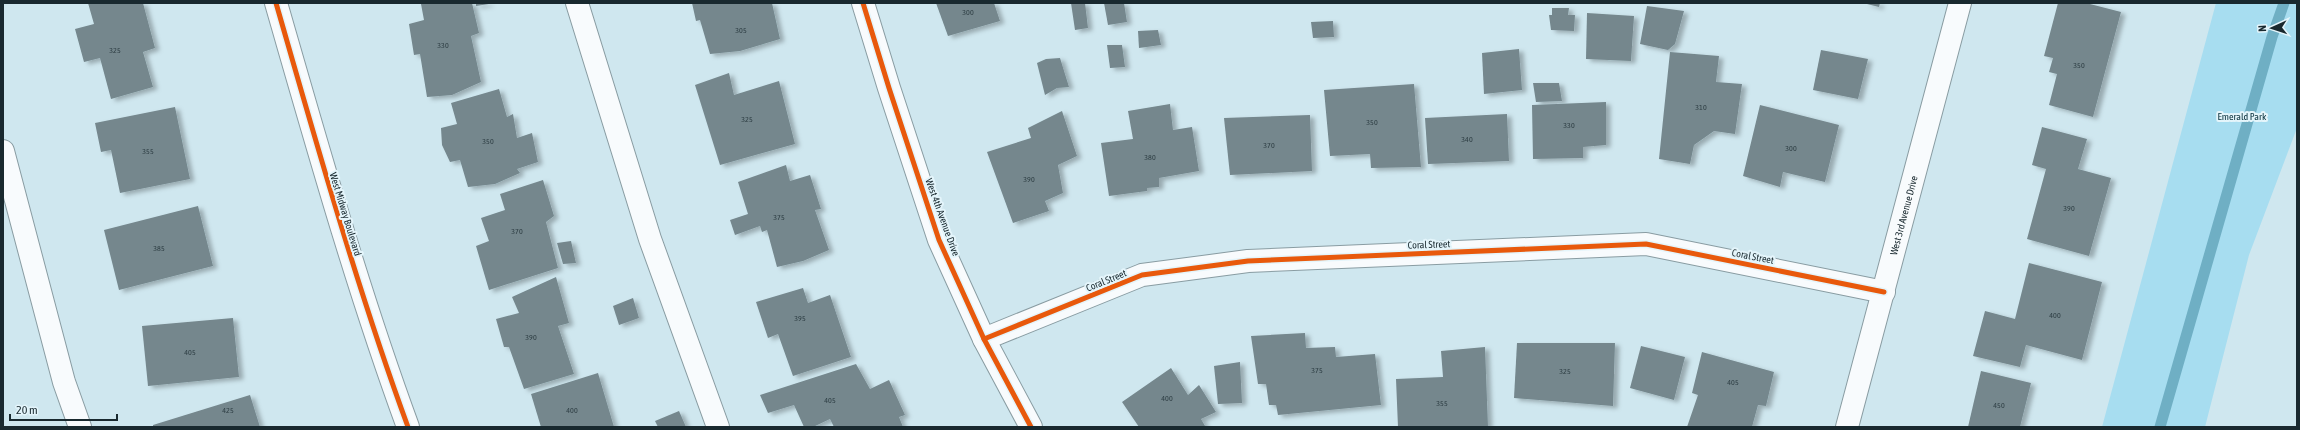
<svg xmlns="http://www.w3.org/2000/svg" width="2300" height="430" viewBox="0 0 2300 430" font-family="'Asap Condensed',sans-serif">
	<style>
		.green { fill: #a7ddf0 }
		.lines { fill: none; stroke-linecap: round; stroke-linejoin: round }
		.stream { stroke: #6fafc4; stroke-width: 11 }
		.building { fill: #74878d; filter: url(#shadow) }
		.minor-casing { stroke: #899ca2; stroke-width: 24 }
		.major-casing { stroke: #899ca2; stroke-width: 24 }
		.minor { stroke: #f8fbfd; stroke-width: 22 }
		.major { stroke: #f8fbfd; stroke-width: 22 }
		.cycleway-casing { stroke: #e4f5fb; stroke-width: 8 }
		.cycleway { stroke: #e8590c; stroke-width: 5 }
		.labels { text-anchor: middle; stroke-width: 4; stroke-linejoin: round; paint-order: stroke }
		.number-label { font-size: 8px; fill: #304046 }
		.park-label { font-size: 10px; fill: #062e3a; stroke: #e4f5fb }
		.street-label { font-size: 10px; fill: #19292f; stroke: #e4f5fb }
	</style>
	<defs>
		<filter id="shadow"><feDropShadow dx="4.5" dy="2.5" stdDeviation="2" flood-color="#0004"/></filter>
	</defs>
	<rect width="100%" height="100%" fill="#cfe7ef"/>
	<!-- green -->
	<path class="green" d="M2216,3H2297V128L2249,255L2205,427H2102Z"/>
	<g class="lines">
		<!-- stream -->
		<path class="stream" d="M2160,427L2272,37L2284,3"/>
	</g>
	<!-- building -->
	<g class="building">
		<path d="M88,3H143L155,48L143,52L153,87L111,99L100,58L84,62L75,29L94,24Z"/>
		<path d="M429,3H472L479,33L471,36L481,82L452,95L427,97L420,54L414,55L409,24L424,20L421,4Z"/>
		<path d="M476,3H489V4L476,6Z"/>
		<path d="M692,3H772L780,39L740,51L710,54L700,20L696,21Z"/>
		<path d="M936,3H994L1000,21L948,36Z"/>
		<path d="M1071,3H1085L1088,28L1075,30Z"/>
		<path d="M1104,3H1124L1127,22L1108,25Z"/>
		<path d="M1863,3H1880L1879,7Z"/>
		<path d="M2058,3H2086L2121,12L2093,117L2049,105L2057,74L2049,72L2053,58L2044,56Z"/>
		<path d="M1647,6L1684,11L1675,44L1668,50L1640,44Z"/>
		<path d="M1552,8H1569L1568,15H1575L1574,31L1551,30L1549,15H1552Z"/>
		<path d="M1587,13L1634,16L1631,61L1586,59Z"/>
		<path d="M1333,21L1334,37L1313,38L1311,22Z"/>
		<path d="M1158,30L1161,45L1139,48L1138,31Z"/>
		<path d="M1107,45H1122L1125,67L1110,68Z"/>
		<path d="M1519,49L1522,90L1484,94L1482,53Z"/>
		<path d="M1821,50L1868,59L1858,99L1813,90Z"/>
		<path d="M1670,52L1719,56L1716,82L1742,84L1735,134L1714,131L1694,145L1690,164L1659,159Z"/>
		<path d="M1060,58L1069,87L1057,88L1045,95L1037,63L1046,59Z"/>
		<path d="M729,73L734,95L779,81L795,144L720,165L695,85Z"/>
		<path d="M1533,83H1559L1562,101L1536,102Z"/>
		<path d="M1414,84L1421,167L1371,168L1370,154L1330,156L1324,90Z"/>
		<path d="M499,89L507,117L513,114L517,138L532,133L538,162L517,169L520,173L495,184L468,187L460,160L450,162L442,145L441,128L457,124L451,103Z"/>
		<path d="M1606,102V145L1583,147V158L1533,159L1532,105Z"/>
		<path d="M1170,104L1173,130L1192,127L1199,171L1159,178V187L1147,188V191L1109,196L1101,143L1133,139L1128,111Z"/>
		<path d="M1760,105L1839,125L1825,182L1783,172L1780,187L1743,176Z"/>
		<path d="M175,107L190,179L120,193L111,150L101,152L95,123Z"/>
		<path d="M1062,111L1077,156L1058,165L1063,193L1045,201L1049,211L1013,223L987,152L1031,138L1028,128Z"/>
		<path d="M1507,114L1509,161L1428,164L1425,118Z"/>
		<path d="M1310,115L1312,171L1230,175L1224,118Z"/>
		<path d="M2042,127L2087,139L2078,169L2111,178L2089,256L2027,239L2046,169L2032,165Z"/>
		<path d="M786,165L790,181L810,175L821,209L815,210L829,250L803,261L777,267L767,230L762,232L760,226L735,235L730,220L748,214L738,182Z"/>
		<path d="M543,180L554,216L546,222L558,268L489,290L476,246L489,241L481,218L505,210L500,194Z"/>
		<path d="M198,206L213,266L119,290L104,230Z"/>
		<path d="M571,241L576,263L563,264L557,243Z"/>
		<path d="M2029,263L2102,282L2082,360L2026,345L2020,367L1973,356L1985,311L2015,319Z"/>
		<path d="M556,277L569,323L558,326L574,374L524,389L509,347H504L496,319L519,313L512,297Z"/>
		<path d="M803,288L808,303L830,295L851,357L793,376L778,334L768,338L756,302Z"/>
		<path d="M633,298L639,318L619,325L613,306Z"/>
		<path d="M233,318L239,377L148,386L142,326Z"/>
		<path d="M1305,333L1306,348L1335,347L1336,357L1375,354L1381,405L1278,415L1276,405H1269L1266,384H1258L1251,336Z"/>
		<path d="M1517,343H1615L1613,406L1514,398Z"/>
		<path d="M1641,346L1685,357L1674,400L1630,388Z"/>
		<path d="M1485,347L1488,427H1398L1396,379L1443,377L1441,351Z"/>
		<path d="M1702,352L1774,372L1766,406L1758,405L1752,427H1687L1698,395L1692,393Z"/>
		<path d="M1240,362L1242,403L1218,404L1214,366Z"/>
		<path d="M856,364L870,389L889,380L905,415L899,417L903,427H834L830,419L813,427H804L794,405L768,413L760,395Z"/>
		<path d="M1171,368L1188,395L1199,385L1216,412L1201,419L1205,426L1204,427H1139L1122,402Z"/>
		<path d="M1981,371L2031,383L2020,427H1968Z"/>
		<path d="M598,373L614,427H541L531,394Z"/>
		<path d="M250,395L260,427H153V425Z"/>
		<path d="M679,411L686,427H658L655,421Z"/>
	</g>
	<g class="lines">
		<!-- minor casing -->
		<g class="minor-casing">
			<g id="minor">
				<path d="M577,3L650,239L718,427"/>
				<path d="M863,3L889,88L939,240L984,339L1031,427"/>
				<path d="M3,151L64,382L80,427"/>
				<path d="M984,339L1142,275L1248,261L1646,244L1884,292"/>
				<path id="s1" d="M1847,427L1960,3"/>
			</g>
		</g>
		<!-- major casing -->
		<g class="major-casing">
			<path id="major" d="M276,3C317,145 357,288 408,427"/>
		</g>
		<!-- minor -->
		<use href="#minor" class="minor"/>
		<!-- major -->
		<use href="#major" class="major"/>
		<!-- cycleway casing -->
		<g class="cycleway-casing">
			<g id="cycleway">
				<path d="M276,3C317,145 357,288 408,427"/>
				<path d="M863,3L889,88L939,240L984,339L1031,427"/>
				<path d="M984,339L1142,275L1248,261L1646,244L1884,292"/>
			</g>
		</g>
		<!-- cycleway -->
		<use href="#cycleway" class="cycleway"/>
	</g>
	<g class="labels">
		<!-- number labels -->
		<g class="number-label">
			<text x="968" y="15">300</text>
			<text x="741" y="33">305</text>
			<text x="443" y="48">330</text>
			<text x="115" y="53">325</text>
			<text x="2079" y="68">350</text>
			<text x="1701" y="110">310</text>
			<text x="747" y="122">325</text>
			<text x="1372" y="125">350</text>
			<text x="1569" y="128">330</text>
			<text x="1467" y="142">340</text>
			<text x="488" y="144">350</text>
			<text x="1269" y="148">370</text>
			<text x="1791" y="151">300</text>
			<text x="148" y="154">355</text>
			<text x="1150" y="160">380</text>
			<text x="1029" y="182">390</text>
			<text x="2069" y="211">390</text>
			<text x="779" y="220">375</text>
			<text x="517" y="234">370</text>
			<text x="159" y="251">385</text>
			<text x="2055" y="318">400</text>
			<text x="800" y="321">395</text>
			<text x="531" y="340">390</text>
			<text x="190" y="355">405</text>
			<text x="1317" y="373">375</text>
			<text x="1565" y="374">325</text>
			<text x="1733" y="385">405</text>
			<text x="1167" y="401">400</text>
			<text x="830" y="403">405</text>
			<text x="1442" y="406">355</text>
			<text x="1999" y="408">450</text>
			<text x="228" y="413">425</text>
			<text x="572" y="413">400</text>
		</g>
		<!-- park labels -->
		<g class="park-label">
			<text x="2242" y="120">Emerald Park</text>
		</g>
		<!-- street labels -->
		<g class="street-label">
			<text transform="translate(346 214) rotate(73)" y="4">West Midway Boulevard</text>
			<text dy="4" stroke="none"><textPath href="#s1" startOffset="219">West 3rd Avenue Drive</textPath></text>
			<text transform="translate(943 217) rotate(70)" y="4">West 4th Avenue Drive</text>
			<text transform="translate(1429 244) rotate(-2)" y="4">Coral Street</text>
			<text transform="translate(1753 256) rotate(11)" y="4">Coral Street</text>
			<text transform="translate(1106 280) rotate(-22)" y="4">Coral Street</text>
		</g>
	</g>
	<!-- border -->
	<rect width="2300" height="430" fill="none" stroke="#19292f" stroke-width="8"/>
	<!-- north arrow -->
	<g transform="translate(2272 28) rotate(267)" stroke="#e4f5fb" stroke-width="3" paint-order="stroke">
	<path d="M0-3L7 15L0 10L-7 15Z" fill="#19292f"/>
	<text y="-6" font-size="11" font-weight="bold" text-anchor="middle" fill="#19292f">N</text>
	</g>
	<!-- scale -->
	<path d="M10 414v6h107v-6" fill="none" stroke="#19292f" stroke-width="2"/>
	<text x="16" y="414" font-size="12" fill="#19292f" stroke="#e4f5fb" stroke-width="3" paint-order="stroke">20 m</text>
</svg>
